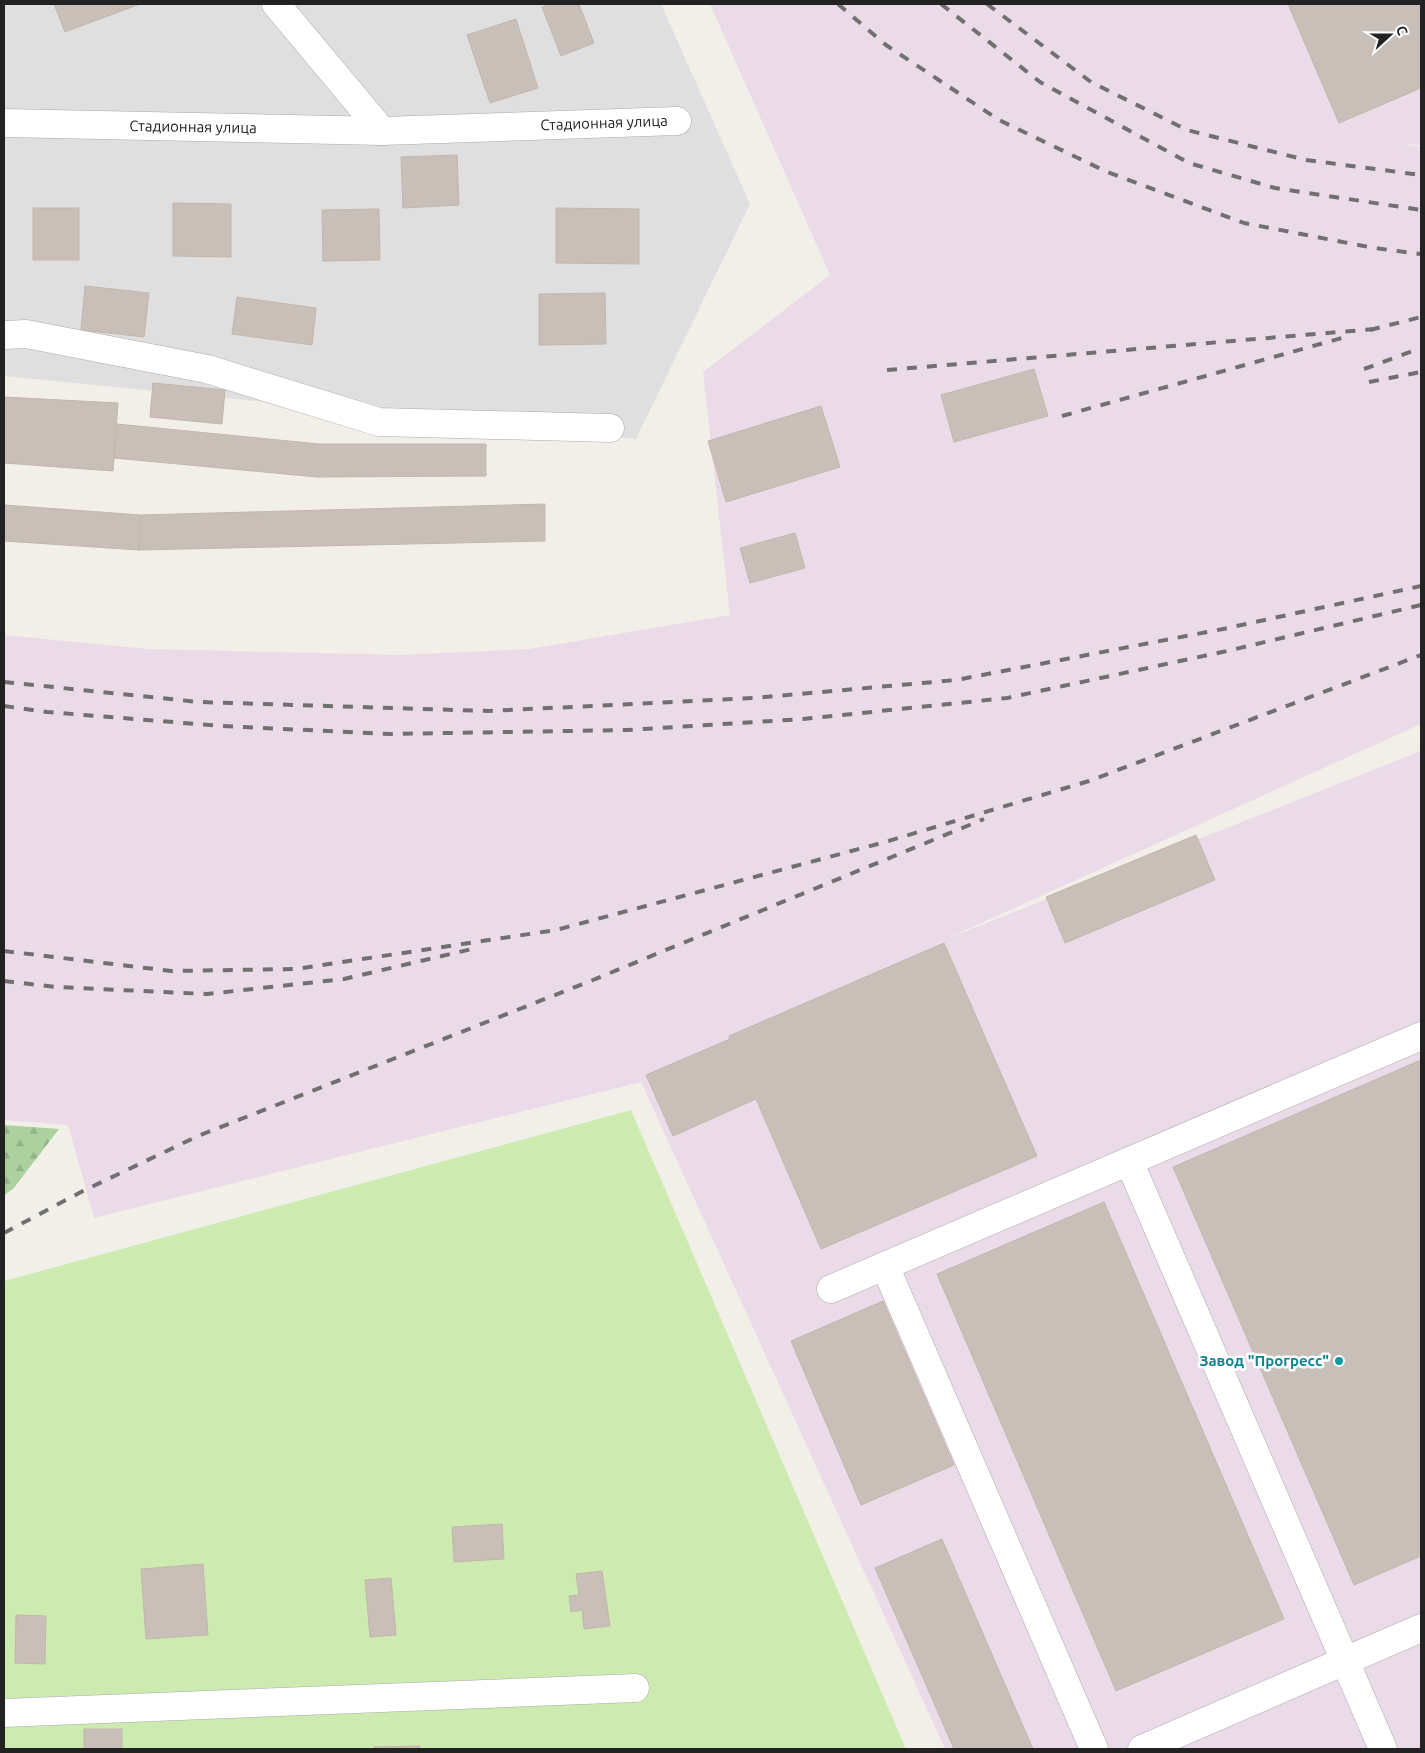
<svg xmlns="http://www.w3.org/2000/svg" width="1425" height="1753" viewBox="0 0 1425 1753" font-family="Ubuntu,sans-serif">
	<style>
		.residential { fill: #e0dfdf }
		.industrial { fill: #ebdbe8 }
		.grass { fill: #cdebb0 }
		.forest { fill: url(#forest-firs) }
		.building { fill: #c7bfb8; stroke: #c4b6ab }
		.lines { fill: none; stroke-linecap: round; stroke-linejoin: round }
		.minor-casing { stroke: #a9a9a9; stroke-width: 29 }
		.minor { stroke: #fff; stroke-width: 28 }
		.rail { stroke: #707070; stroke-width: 4; stroke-dasharray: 10 10; stroke-linecap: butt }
		.culture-dot { fill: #0f9aa8; stroke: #fff; stroke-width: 2 }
		.labels { text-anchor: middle; stroke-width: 5; stroke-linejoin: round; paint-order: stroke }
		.street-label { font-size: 15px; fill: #222; stroke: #fff }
		.culture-label { font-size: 15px; font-weight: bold; fill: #0d838f; stroke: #fff; text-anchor: end }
	</style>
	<defs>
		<pattern id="forest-firs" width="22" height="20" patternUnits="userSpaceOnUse" patternTransform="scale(1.25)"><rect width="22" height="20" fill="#add19e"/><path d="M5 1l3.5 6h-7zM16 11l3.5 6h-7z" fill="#95b388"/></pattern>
	</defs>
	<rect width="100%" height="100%" fill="#f2efe9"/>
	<!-- residential -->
	<path class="residential" d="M4,4H661L750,204L636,439L4,376Z"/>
	<!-- industrial -->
	<path class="industrial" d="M710,4H1421V145L1402,144L1421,147V724L959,933L951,937L1421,751V1749H945L641,1082L94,1218L68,1125L4,1120V635L148,649L400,655L529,649L730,615L703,372L830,275Z"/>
	<!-- grass -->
	<path class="grass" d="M631,1110L906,1749H4V1281Z"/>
	<!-- forest -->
	<path class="forest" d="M4,1125L59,1129L13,1189L4,1195Z"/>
	<!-- building -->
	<g class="building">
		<path d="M54,4H140L65,32Z"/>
		<path d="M551,4H579L594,43L561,56L542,7Z"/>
		<path d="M1288,4H1418L1421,12V88L1339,123Z"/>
		<path d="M516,19L538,88L490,103L467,35Z"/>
		<path d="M457,155L459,205L403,208L401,157Z"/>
		<path d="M173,203L231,204V257L173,256Z"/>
		<rect x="33" y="208" width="46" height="52"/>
		<path d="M556,208L639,209V264L556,263Z"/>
		<path d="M379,209L380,260L323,261L322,210Z"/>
		<path d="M85,286L149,293L144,337L81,330Z"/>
		<path d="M605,293L606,344L539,345V294Z"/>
		<path d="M237,297L316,308L312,345L232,334Z"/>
		<path d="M1034,369L1048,416L954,442L941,395Z"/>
		<path d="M153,383L225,390L222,424L150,417Z"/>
		<path d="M4,397L118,403L113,471L4,463Z"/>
		<path d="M821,406L840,467L726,502L708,441Z"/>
		<path d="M117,424L319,444H486V476L317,477L114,458Z"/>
		<path d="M545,504V541L139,550L141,515Z"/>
		<path d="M4,505L141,515L139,550L4,541Z"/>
		<path d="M795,533L805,568L750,583L740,548Z"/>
		<path d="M1196,835L1215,880L1065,943L1046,897Z"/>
		<path d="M944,943L1037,1156L821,1249L756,1099L673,1136L646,1075L730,1039L729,1036Z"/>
		<path d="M1421,1060V1556L1354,1585L1173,1167Z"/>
		<path d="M1104,1202L1284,1619L1116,1691L937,1274Z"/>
		<path d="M883,1301L954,1465L861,1505L791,1341Z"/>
		<path d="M502,1524L504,1559L454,1562L452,1527Z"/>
		<path d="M942,1539L1033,1749H954L875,1568Z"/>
		<path d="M203,1564L208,1635L146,1639L141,1569Z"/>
		<path d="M602,1571L610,1626L584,1629L582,1610L571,1612L569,1596L579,1595L576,1574Z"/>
		<path d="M391,1578L396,1635L370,1637L365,1580Z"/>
		<path d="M16,1615L46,1616L45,1664L15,1663Z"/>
		<rect x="84" y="1729" width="38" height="20"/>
		<path d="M420,1746V1749H374V1747Z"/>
	</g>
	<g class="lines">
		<!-- minor casing -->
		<g class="minor-casing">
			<g id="minor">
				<path d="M276,4L382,131"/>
				<path d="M4,123L382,131L677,121"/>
				<path d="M4,335L26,334L207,369L379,422L610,428"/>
				<path d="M1129,1161L1383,1749"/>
				<path d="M885,1266L1094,1749"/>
				<path d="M831,1289L1421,1036"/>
				<path d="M4,1713L635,1688"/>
				<path d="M1142,1749L1421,1628"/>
			</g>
		</g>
		<!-- minor -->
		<use href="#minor" class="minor"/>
		<!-- rail -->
		<g class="rail">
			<path d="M838,4L886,45L999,120L1105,171L1244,223L1374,248L1421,254"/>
			<path d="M941,4L1040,82L1189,163L1275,188L1421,210"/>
			<path d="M987,4L1091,82L1187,130L1306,160L1421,175"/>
			<path d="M1370,330L1421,317"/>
			<path d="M1364,369L1421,348"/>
			<path d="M887,370L1375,329"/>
			<path d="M1369,382L1421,372"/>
			<path d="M1062,416L1349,336"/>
			<path d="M4,682L199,702L489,711L754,698L956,680L1223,629L1421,586"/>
			<path d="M4,706L47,712L222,726L390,734L627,730L803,719L1007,698L1227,651L1421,605"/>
			<path d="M4,951L171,971L296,969L556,930L885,842L1089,781L1421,655"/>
			<path d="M4,981L56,987L207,994L344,979L476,948"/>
			<path d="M4,1233L81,1192L198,1136L593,980L984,819"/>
		</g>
	</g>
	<!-- markers -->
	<circle class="culture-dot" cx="1339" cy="1361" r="5"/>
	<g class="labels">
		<!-- street labels -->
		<g class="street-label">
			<text transform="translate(604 123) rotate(-2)" y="5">Стадионная улица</text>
			<text transform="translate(193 127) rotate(1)" y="5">Стадионная улица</text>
		</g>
		<!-- culture labels -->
		<g class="culture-label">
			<text x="1329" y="1366">Завод "Прогресс"</text>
		</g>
	</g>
	<!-- border -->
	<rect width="1425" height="1753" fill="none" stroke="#222222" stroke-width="10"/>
	<!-- north arrow -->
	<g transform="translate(1390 35) rotate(69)" stroke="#ffffff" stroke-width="4" paint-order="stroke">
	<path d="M0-4L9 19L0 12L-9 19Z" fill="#222222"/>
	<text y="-8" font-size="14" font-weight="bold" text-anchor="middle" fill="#222222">С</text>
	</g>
</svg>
